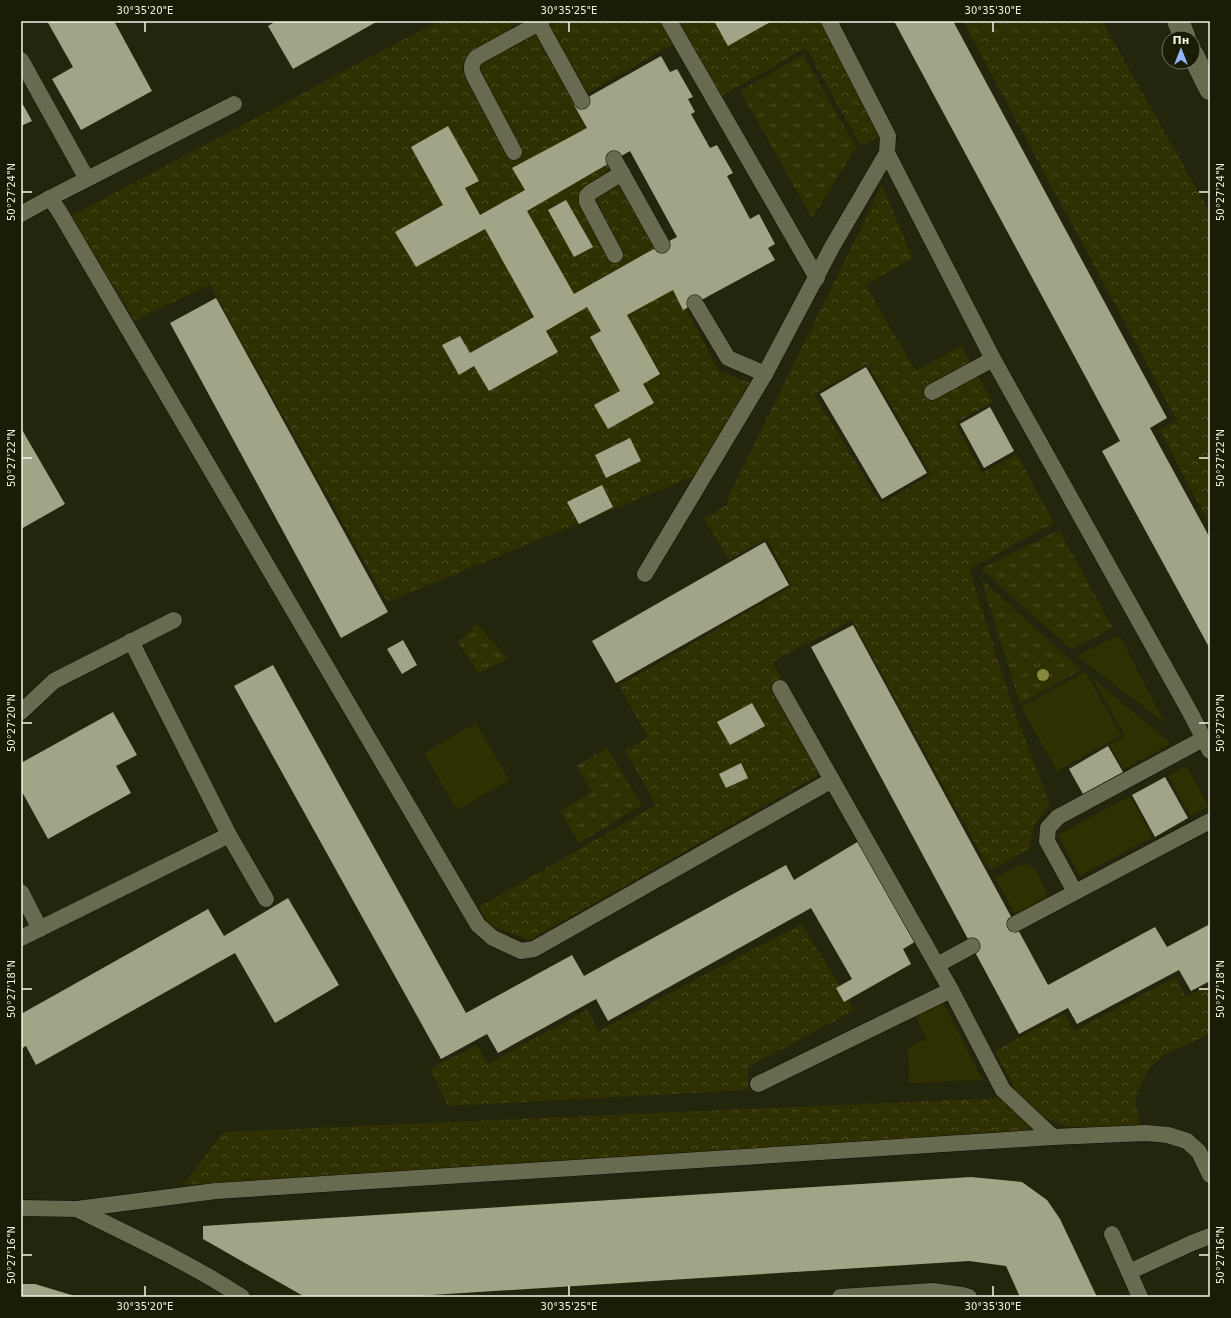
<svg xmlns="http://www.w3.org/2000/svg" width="1231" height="1318" viewBox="0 0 1231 1318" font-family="'DejaVu Sans',sans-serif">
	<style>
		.grass { fill: #2f3001 }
		.forest { fill: url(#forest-crowns); fill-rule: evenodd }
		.park { fill: url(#park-tufts) }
		.building { fill: #a1a487; fill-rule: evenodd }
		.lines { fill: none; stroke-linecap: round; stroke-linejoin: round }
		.service-casing { stroke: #0d0e00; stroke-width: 17 }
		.secondary-casing { stroke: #0d0e00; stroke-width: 23 }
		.service { stroke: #696b51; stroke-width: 16 }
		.secondary { stroke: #696b51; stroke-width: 22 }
		.tree { fill: #868a3e }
		.ticks { fill: none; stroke: #f3f5e6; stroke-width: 1.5 }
		.neatline { fill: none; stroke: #f3f5e6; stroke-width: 1.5 }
		.ticks-label { font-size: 10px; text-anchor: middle; fill: #f3f5e6 }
	</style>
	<defs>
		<pattern id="forest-crowns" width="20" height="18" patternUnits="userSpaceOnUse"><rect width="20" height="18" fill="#2f3001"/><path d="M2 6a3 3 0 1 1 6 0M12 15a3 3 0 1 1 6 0" fill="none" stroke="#4e4f26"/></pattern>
		<pattern id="park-tufts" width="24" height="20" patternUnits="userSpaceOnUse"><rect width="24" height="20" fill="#2f3001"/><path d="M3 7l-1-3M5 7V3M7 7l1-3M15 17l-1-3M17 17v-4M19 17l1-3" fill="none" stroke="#4e4f26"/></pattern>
	</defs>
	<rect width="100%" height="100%" fill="#24250d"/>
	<!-- grass -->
	<g class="grass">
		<path d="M1119,635L1165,723L1077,656Z"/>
		<path d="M1085,672L1121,735L1057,771L1021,707Z"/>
		<path d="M1092,677L1171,744L1124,769L1110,745L1125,736Z"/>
		<path d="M476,723L509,780L457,810L424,753Z"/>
		<path d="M1186,766L1209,806L1191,816L1168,776Z"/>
		<path d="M1130,796L1152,837L1080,876L1058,835Z"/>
		<path d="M1026,864L1034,868L1047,892L1046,899L1017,917L995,878L1017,866Z"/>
		<path d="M942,1001L983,1080L909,1083L908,1048L927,1039L915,1015Z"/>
	</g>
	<!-- forest -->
	<g class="forest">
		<path d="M439,21H534L719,371L750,383L694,476L387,602L210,285L134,320L71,216Z"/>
		<path d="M543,21H660L673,44L584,95Z"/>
		<path d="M676,21H822L884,133L861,146L806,48L719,97Z"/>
		<path d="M963,21H1102L1210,213V525L1160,430L1177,420Z"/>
		<path d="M882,185L913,258L865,285L916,371L961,346L993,402L955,423L982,473L1017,454L1054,523L969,569L1014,710L1050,804L1034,825L1029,849L990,870L852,620L772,662L832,767L530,940L490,925L479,907L656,805L625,750L648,737L619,686L792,586L767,539L729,560L704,519L728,504V497ZM867,364L931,474L881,504L814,394Z"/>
		<path d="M801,924L855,1010L748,1067V1090L448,1106L430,1069L477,1045L488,1064L587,1010L599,1031Z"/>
		<path d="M1176,977L1186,997L1210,985V1033L1185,1046L1166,1053L1149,1069L1135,1097L1140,1127H1068L1049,1120L1016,1091L995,1051L1065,1013L1074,1031Z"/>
		<path d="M1000,1098L1038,1133L183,1185L224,1132Z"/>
	</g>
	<!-- park -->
	<g class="park">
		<path d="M803,55L856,148L812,218L740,91Z"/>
		<path d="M1059,530L1113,628L1071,649L981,569Z"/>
		<path d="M981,579L1081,670L1020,704Z"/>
		<path d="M477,624L508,659L478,673L458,642Z"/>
		<path d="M607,748L642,805L579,843L560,811L592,792L577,766Z"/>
	</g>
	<!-- building -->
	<g class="building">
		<path d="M47,21H114L152,91L81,130L52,79L73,67Z"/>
		<path d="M276,21H378L293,69L268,26Z"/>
		<path d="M714,21H772L728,46Z"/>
		<path d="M894,21H953L1167,418L1150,428L1210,538V649L1102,451L1120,441Z"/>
		<path d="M661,56L670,72L677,69L693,97L688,99L695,112L691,114L710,148L717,145L733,173L727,176L750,219L759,214L775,244L768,248L775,260L683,310L673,290L627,315L660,374L643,384L654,403L608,429L594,405L620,391L590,337L601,331L587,307L546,331L558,352L489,391L474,366L459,375L442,345L460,336L470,353L534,317L485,229L416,267L395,232L443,205L411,147L448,126L479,181L465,188L480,215L525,190L512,168L587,128L574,105ZM630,151L677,237L650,251L574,294L527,211Z"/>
		<path d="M21,101L32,121L21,126Z"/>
		<path d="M566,200L593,247L574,257L548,210Z"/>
		<path d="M216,298L388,612L341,638L170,323Z"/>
		<path d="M866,367L927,473L882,499L820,394Z"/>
		<path d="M990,407L1014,451L984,468L960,424Z"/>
		<path d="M21,428L65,504L21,529Z"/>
		<path d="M630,438L641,461L606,478L595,455Z"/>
		<path d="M602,485L613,507L579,524L567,502Z"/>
		<path d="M765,542L789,585L616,683L592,641Z"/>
		<path d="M853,625L1048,985L1155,927L1167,947L1210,924V981L1191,991L1179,970L1077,1024L1068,1008L1019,1034L811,647Z"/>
		<path d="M403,640L417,665L402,674L387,649Z"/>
		<path d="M273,665L466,1013L572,955L584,976L786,865L794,880L859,841L918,940L903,949L911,964L844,1002L836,988L852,979L811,908L608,1021L596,999L498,1053L487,1034L441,1059L234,686Z"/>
		<path d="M752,703L765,726L730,745L717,722Z"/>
		<path d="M113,712L137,755L116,766L131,793L48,839L21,790V763Z"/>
		<path d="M1108,746L1123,772L1083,794L1069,769Z"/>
		<path d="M741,763L748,778L726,788L719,774Z"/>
		<path d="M1165,777L1188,818L1155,837L1132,795Z"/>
		<path d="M288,898L339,985L275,1023L235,953L36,1065L26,1046L21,1049V1014L208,909L224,936Z"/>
		<path d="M971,1177L1022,1182L1047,1200L1060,1219L1097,1297H1020L1006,1266L969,1261L400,1297H305L203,1239V1226Z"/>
		<path d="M21,1284H35L78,1297H21Z"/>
	</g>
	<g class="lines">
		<!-- service casing -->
		<g class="service-casing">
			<g id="service">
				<path d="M542,21L539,23L582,101"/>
				<path d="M669,21L817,278"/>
				<path d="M829,21L888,136L887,153L993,359L1191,714L1210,751"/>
				<path d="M21,60L87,179"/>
				<path d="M514,152L474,76C470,68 471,63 477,57L539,23"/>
				<path d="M614,159L662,245"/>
				<path d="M50,198L59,211L478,925L493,938L521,951L534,949L832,780L951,990L1003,1090L1053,1137"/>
				<path d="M21,214L50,198L234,104"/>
				<path d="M615,255L587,202V196L591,192L622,173"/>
				<path d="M695,303L728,358L765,374"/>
				<path d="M932,392L993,359"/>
				<path d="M645,574L765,374L832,247L887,153"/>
				<path d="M131,641L229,835"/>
				<path d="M780,688L832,780"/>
				<path d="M21,712L54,681L174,620"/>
				<path d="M21,892L40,929"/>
				<path d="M1075,892L1047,841L1048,828L1058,817L1203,739"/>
				<path d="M1015,924L1210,821"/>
				<path d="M21,938L229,835L266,899"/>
				<path d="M937,965L972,946"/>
				<path d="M758,1084L951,990"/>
				<path d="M21,1208L77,1209L216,1191L1053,1137L1146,1133L1168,1135L1187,1141L1199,1152L1210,1175"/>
				<path d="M77,1209C133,1237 190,1263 242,1297"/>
				<path d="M1112,1234L1129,1272L1192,1243L1210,1236"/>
				<path d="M1129,1272L1140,1297"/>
				<path d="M840,1297L933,1291L962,1295L969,1297"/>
			</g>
		</g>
		<!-- secondary casing -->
		<g class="secondary-casing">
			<g id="secondary">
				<path d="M1178,21L1185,38"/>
				<path d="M1193,55L1210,89"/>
			</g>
		</g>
		<!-- service -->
		<use href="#service" class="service"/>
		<!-- secondary -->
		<use href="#secondary" class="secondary"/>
	</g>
	<!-- trees -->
	<circle class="tree" cx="1043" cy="675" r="6"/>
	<!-- ticks -->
	<path class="ticks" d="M145,22V32M569,22V32M993,22V32M22,192H32M1199,192H1209M22,458H32M1199,458H1209M22,723H32M1199,723H1209M22,989H32M1199,989H1209M22,1255H32M1199,1255H1209M145,1286V1296M569,1286V1296M993,1286V1296"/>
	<!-- border -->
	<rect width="1231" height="1318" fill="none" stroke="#1b1c05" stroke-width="44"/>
	<!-- north arrow -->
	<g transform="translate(1181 50)"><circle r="19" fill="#1b1c05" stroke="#71735f"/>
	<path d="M0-3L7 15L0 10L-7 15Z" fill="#91b8fd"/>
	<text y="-6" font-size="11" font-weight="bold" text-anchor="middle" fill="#f3f5e6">Пн</text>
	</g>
	<rect x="22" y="22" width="1187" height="1274" class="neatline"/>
	<g class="ticks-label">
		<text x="145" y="14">30°35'20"E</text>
		<text x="569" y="14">30°35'25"E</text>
		<text x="993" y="14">30°35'30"E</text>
		<text transform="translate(11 192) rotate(-90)" y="4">50°27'24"N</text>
		<text transform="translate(1220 192) rotate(-90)" y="4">50°27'24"N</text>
		<text transform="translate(11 458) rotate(-90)" y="4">50°27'22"N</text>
		<text transform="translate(1220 458) rotate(-90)" y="4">50°27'22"N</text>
		<text transform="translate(11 723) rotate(-90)" y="4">50°27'20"N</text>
		<text transform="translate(1220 723) rotate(-90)" y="4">50°27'20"N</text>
		<text transform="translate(11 989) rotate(-90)" y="4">50°27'18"N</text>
		<text transform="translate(1220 989) rotate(-90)" y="4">50°27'18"N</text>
		<text transform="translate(11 1255) rotate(-90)" y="4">50°27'16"N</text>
		<text transform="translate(1220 1255) rotate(-90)" y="4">50°27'16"N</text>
		<text x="145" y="1310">30°35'20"E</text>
		<text x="569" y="1310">30°35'25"E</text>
		<text x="993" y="1310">30°35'30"E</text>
	</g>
</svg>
